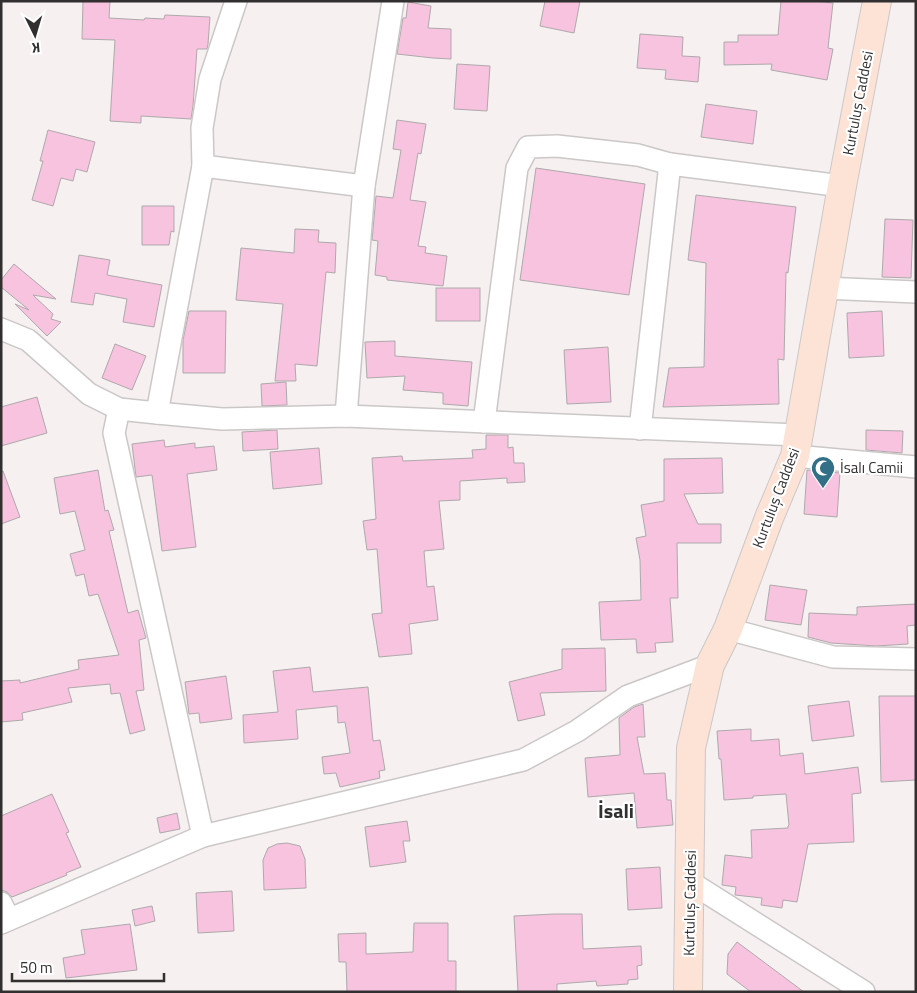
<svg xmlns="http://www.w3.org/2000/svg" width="917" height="993" viewBox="0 0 917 993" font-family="'Titillium Web',sans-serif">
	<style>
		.building { fill: #f7c3de; stroke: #aea9ac }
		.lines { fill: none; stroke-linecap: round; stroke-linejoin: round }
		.minor-casing { stroke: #ccc7c7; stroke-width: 24 }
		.secondary-casing { stroke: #ccc7c7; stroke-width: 30 }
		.minor { stroke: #fff; stroke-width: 21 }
		.secondary { stroke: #fde2d6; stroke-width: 28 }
		.labels { text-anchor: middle; stroke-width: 4.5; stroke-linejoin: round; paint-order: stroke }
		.street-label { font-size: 15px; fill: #312f2f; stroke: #fff }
		.poi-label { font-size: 15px; fill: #312f2f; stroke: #fff; text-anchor: start }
		.district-label { font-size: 20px; font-weight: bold; fill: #312f2f; stroke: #fff }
	</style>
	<rect width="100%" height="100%" fill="#f6f0f0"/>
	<!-- building -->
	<g class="building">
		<path d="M83,1H110L109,18L144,20L145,18L164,19L165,15L210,17L208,44L207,49H197L193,106L191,119L141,116V123L110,121L115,40L82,39Z"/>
		<path d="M545,1H580L574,33L540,26Z"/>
		<path d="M781,1H813L833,3L828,48L833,49L827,80L771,70L772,64L724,65V42H738V35H778Z"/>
		<path d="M408,2L431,6L428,28L451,29V59L433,58L397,54L403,18H406Z"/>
		<path d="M640,34L683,37L682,56L700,57L698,82L665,79L666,70L637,68Z"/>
		<path d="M457,64L490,66L487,111L454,109Z"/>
		<path d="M706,104L757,111L753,144L701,137Z"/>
		<path d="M397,120L426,124L421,154L418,153L410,200L426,202L418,246L426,247L425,253L447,256L443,286L387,280V277L375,275L378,241L372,240L376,196L393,198L401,150L393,149Z"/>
		<path d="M48,130L95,142L87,172L76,169L73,181L61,178L53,206L32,200L43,161H40Z"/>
		<path d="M536,168L645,184L629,295L520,280Z"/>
		<path d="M696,195L796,207L788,273L786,272L784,360L778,359L779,404L663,407L669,368L704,367L706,263L688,260Z"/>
		<path d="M142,206H174V232L171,231L169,245H142Z"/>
		<path d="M885,219L913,220L911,278L882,277Z"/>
		<path d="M295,229L319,230L318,242L336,243L335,273L326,272L317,366L295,364L296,381H275L283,304L236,300L241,248L294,253Z"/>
		<path d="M79,255L110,260L107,275L162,285L154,327L123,322L127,299L95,293L93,305L71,302Z"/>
		<path d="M14,264L56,299L33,295L53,314L51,319L61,322L47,336L15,304L29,310L1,287V280Z"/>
		<rect x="436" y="288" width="44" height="33"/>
		<path d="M189,311H226L225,373H183V340Z"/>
		<path d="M882,311L884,356L849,358L847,313Z"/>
		<path d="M395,341V356L472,362L468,406L443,404V393L403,390L405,376L367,378L365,342Z"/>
		<path d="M115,344L146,356L132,390L102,378Z"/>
		<path d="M608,347L611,402L567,404L564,350Z"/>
		<path d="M286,382L287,405L262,406L261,384Z"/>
		<path d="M37,397L47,433L1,446V407Z"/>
		<path d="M277,430L278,449L243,451L242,432Z"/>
		<path d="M866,430L903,431L902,453L866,450Z"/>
		<path d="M486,435H508V448L513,447L514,463H524L525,482L507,483V478L460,481V500L439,501L444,549L424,551L427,587L434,586L438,620L409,624L412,654L379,657L372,614L382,613L377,549L367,550L363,521L376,519L372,458L402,456L403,461L473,458L472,450L486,449Z"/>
		<path d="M164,440L165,447L195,443V448L214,446L217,470L187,474L196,547L162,551L152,475L136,477L132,444Z"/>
		<path d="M319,448L322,484L273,489L270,452Z"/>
		<path d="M722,458L723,493L684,494L698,524H721V543H677L678,598H670L673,642L655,643L656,652L637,653L636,639L601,640L599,602L641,600L640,560L636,538L646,536L641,505L664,501V459Z"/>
		<path d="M98,470L105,511L108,510L114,530L109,531L128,613L138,610L146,638L139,640L144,690L136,691L145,730L130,734L120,693L111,694L110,684L68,688L72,702L22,713L23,720L1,722V681L20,680V683L79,669L78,660L119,655L98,594L89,596L84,574L76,576L70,554L85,550L75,511L60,514L54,478Z"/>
		<path d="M807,470L840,473L837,517L804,514Z"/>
		<path d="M1,471H3L20,517L1,524Z"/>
		<path d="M770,585L807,590L801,625L765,620Z"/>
		<path d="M916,604V625L907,626L908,644L876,646L831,643L808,637L809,613L857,615V607Z"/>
		<path d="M605,648L606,691L540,693L545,715L518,721L509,682L562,669V649Z"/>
		<path d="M310,667L313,692L368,687L373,741L380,740L385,770L379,771L380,778L340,787L336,773L324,774L322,757L350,753L345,722L338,723L337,706L296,710L298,739L244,743L243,715L278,712L273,671Z"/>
		<path d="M226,676L232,719L200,723L199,713L189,714L185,682Z"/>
		<path d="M879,696H916V780L881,782Z"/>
		<path d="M849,701L854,736L812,741L808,706Z"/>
		<path d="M643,704L645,737H637L644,774L665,773L667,800H671L673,825L637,828L634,793L588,797L585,758L620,755L619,718L634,707Z"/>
		<path d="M751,729V741L779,739L780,756L803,753L805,774L858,767L861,793L852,794L854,842L808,844L797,902L783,900L782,908L761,905L762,898L735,895L736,887L722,885L725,855L752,858L751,830L788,828V826L789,825L786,794L753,796V798L724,800L721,759H719L717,731Z"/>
		<path d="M52,794L69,832L66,833L81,867L66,873L67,875L12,897L7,892L1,890V816Z"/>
		<path d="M177,813L180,829L160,833L157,818Z"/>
		<path d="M407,821L410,841H403L406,862L370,867L365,827Z"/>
		<path d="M287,843L300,846L305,859L306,888L264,890L263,860L268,848L277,844Z"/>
		<path d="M660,867L662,908L628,910L626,869Z"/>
		<path d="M232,891L234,931L198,933L196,893Z"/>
		<path d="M152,906L155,921L135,926L132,910Z"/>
		<path d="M554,914H582L583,949L641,946L642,965L637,966L638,979L628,980V984L597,986L596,981L557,984V992H518L514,916Z"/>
		<path d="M414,923H448V961H456V992H347L346,962H339L338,934L366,933V954L413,952Z"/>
		<path d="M130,924L137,970L66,978L63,958L85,954L81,930Z"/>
		<path d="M737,942L804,992H751L727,974L728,954Z"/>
	</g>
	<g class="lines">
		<!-- minor casing -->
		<g class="minor-casing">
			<g id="minor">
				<path d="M203,166L202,128L210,79L236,1"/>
				<path d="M823,288L916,292"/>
				<path d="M1,329L28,340L89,394L119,409L157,413L222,419L346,416L799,435"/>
				<path d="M119,409L114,433L203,836"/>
				<path d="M157,413L203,166L364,186"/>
				<path d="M346,416L364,186L393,1"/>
				<path d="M484,422L517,168L528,147L557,146L638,155L670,164L842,186"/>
				<path d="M640,429L670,164"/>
				<path d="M795,456L916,467"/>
				<path d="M728,629L833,657L916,659"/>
				<path d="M690,882L864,992"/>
				<path d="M1,903L9,919"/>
				<path d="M1,923L203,836L523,760L577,731L628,696L710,665"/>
			</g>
		</g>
		<!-- secondary casing -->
		<g class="secondary-casing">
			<path id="secondary" d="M688,992L691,748L710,665L728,629L769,518L795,456L842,186L877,1"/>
		</g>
		<!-- minor -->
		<use href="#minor" class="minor"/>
		<!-- secondary -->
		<use href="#secondary" class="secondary"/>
	</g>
	<!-- icons -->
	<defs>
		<g id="mosque-pin" transform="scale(1.25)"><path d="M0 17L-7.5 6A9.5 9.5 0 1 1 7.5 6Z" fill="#336f86" stroke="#fff"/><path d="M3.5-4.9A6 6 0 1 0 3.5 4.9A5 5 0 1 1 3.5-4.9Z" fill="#fff"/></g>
	</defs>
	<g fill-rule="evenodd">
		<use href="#mosque-pin" x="823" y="468"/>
	</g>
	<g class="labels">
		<!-- street labels -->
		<g class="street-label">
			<text transform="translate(858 103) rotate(-79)" y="5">Kurtuluş Caddesi</text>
			<text transform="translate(776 498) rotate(-69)" y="5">Kurtuluş Caddesi</text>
			<text transform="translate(690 903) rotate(-89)" y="5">Kurtuluş Caddesi</text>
		</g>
		<!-- poi labels -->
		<g class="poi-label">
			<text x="840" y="473">İsalı Camii</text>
		</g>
		<!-- district labels -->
		<g class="district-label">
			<text x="616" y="818">İsali</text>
		</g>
	</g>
	<!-- border -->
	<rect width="917" height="993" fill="none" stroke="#312f2f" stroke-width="5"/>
	<!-- north arrow -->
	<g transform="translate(35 35) rotate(175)" stroke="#ffffff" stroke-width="4" paint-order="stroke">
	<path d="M0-4L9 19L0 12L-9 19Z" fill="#312f2f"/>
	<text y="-8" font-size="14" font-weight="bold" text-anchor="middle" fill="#312f2f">K</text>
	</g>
	<!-- scale -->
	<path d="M12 973v8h152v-8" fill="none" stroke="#312f2f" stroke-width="2.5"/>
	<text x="20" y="973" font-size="15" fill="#312f2f" stroke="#ffffff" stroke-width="4" paint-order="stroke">50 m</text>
</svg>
